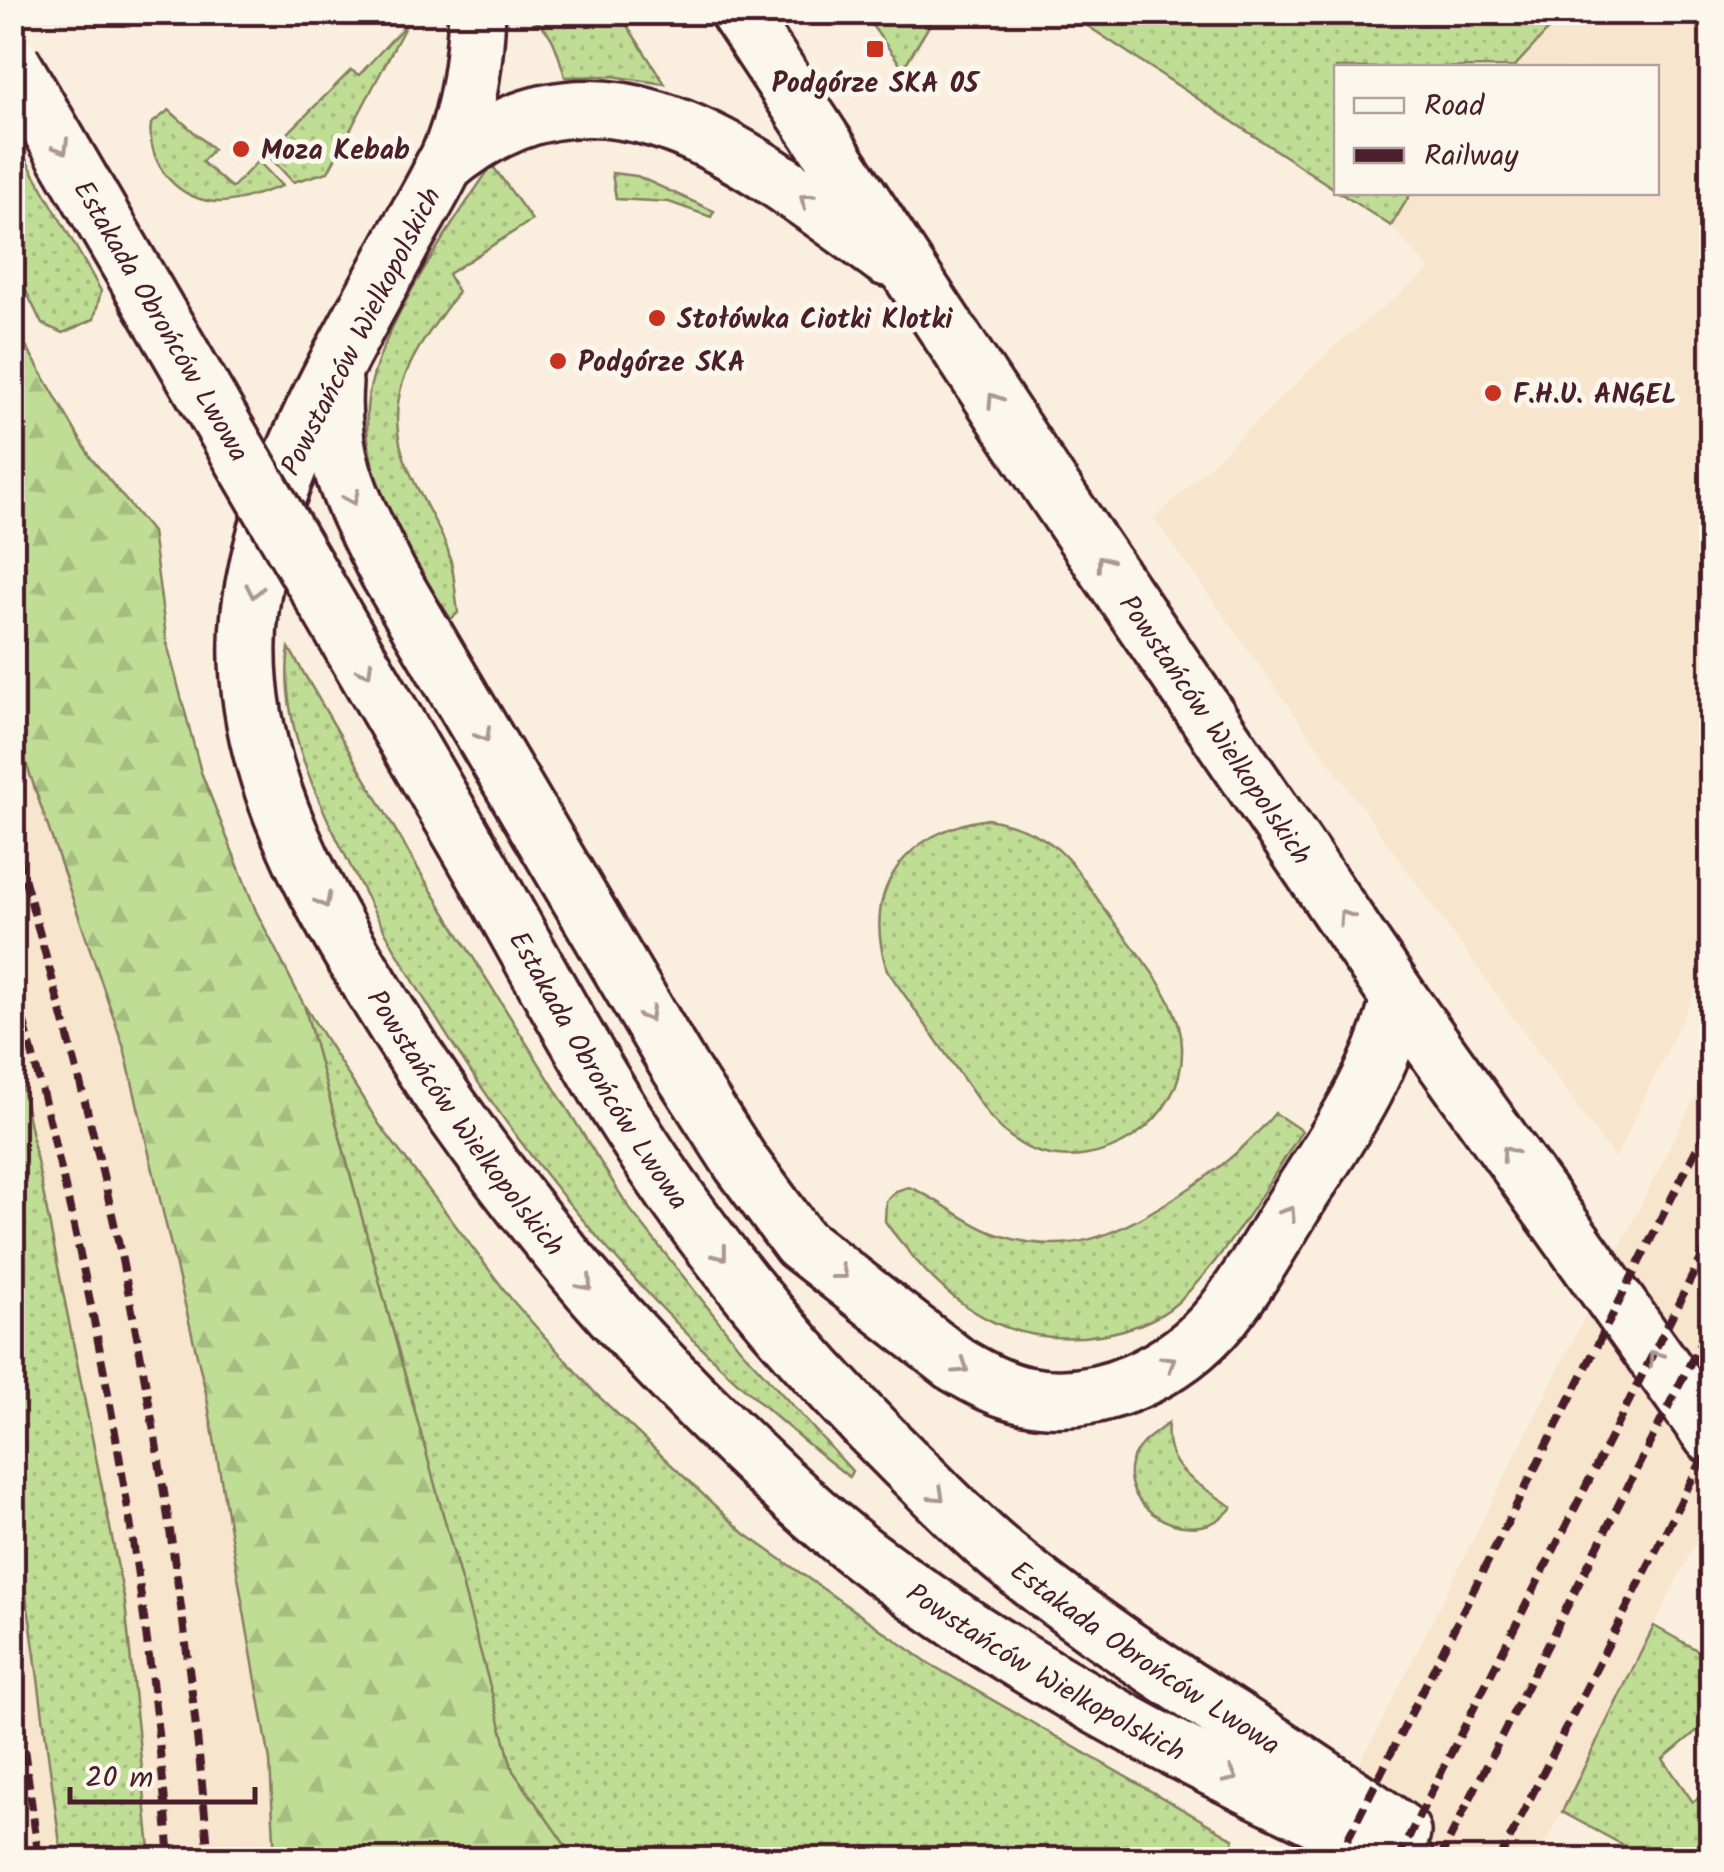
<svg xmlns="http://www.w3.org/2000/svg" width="1724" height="1872" viewBox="0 0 1724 1872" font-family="Kalam,sans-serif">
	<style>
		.built { fill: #f8e5cd }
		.grass { fill: url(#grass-dots); stroke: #857e60; stroke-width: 2.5 }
		.forest { fill: url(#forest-firs); stroke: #857e60; stroke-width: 2.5 }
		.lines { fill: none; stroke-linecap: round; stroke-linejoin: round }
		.secondary-casing { stroke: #4a1f2b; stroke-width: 62 }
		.secondary { stroke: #fbf7ec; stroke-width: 55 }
		.rail { stroke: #4a1f2b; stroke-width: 8; stroke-dasharray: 15 8; stroke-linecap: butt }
		.secondary-bridge-casing { stroke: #4a1f2b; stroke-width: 62; stroke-linecap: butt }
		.secondary-bridge { stroke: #fbf7ec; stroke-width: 55 }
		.oneway { stroke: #ab9695 }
		.poi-dot { fill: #c8321e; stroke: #fbf7ec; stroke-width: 4 }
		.labels { text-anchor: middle; stroke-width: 10; stroke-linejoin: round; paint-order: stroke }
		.poi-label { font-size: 28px; font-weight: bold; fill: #4a1f2b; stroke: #fbf7ec; text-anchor: start }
		.street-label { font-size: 28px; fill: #4a1f2b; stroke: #fbf7ec }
	</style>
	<defs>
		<pattern id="grass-dots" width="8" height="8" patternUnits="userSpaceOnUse" patternTransform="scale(2.5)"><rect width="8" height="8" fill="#c0dd95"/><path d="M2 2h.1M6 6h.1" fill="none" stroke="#a6bd81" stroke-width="1.8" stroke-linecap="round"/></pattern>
		<pattern id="forest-firs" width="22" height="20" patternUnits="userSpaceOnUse" patternTransform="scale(2.5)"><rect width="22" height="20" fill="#c0dd95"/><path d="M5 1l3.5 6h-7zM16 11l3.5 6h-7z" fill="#a6bd81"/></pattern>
	</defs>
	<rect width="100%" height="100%" fill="#faefde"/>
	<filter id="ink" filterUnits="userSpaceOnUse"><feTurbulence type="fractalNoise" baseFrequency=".01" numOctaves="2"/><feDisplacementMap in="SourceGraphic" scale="20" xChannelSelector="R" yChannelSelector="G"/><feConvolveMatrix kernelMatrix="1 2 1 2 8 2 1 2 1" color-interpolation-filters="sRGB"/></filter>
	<g filter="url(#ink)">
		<!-- built -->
		<g class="built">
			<path d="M1564,13H1711V959L1615,1159L1154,519L1336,345L1430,270L1391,226L1411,193L1656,192V68L1514,67Z"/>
			<path d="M12,725L124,1048L206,1393L270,1761L275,1859H13Z"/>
			<path d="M1711,1065V1511L1550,1835L1532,1859L1302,1860L1326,1824L1372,1741Z"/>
		</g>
		<!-- grass -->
		<g class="grass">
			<path d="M521,13H619L665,84L612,76L565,77C555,44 554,28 521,13Z"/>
			<path d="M863,13H937L899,75L900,64Z"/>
			<path d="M1068,13H1564L1514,67L1336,68V190Z"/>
			<path d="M407,23L328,172L293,182L267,154L351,70L359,75Z"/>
			<path d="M169,110L213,149L202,162L232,188L258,161L282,186C263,192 242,201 221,202C179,203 146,164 151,124Z"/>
			<path d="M12,135L101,291L94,319L63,333L42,324L13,264Z"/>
			<path d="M492,165L532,220L448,274L458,292C436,323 409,355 400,392C386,451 424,494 446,545C454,565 455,592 458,613L451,619C411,558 363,485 367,409C371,338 452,224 492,165Z"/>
			<path d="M612,173L637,176L714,211L711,217L669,202L616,199Z"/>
			<path d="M1340,193H1411L1391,226Z"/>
			<path d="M289,648L420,872L629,1208L740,1348L852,1471L849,1477C640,1314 473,1108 353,871C320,805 278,724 289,648Z"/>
			<path d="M988,819C1059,833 1069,859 1108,914C1136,953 1180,997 1182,1046C1186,1122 1100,1176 1032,1150C1015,1143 1002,1130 990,1117L887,970C861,888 905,831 988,819Z"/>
			<path d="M304,1005L379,1124L512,1300L596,1394L745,1534L930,1664L1234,1839L1230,1857L575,1859L513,1772Z"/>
			<path d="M12,1036L125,1603L151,1859H62L31,1626L13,1522Z"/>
			<path d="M1275,1113L1302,1131C1264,1190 1228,1255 1177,1303C1157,1321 1126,1331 1100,1335C1020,1347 964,1317 913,1257C904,1245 893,1234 885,1221L886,1201L896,1191L908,1187C936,1196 964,1223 996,1234C1069,1259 1115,1235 1176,1197C1214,1173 1246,1148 1275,1113Z"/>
			<path d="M1168,1423C1163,1471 1199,1483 1232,1507C1191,1560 1095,1495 1143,1443C1150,1436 1160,1430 1168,1423Z"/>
			<path d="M1654,1626L1711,1658V1719L1663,1759L1693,1802L1711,1789V1859H1613L1621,1844L1562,1812Z"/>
		</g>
		<!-- forest -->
		<path class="forest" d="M12,322L91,458L152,532L167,644L201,772L256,911L304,1005L513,1771L575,1859H275L270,1761L206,1393L124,1048L13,725Z"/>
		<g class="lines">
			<!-- secondary casing -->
			<g class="secondary-casing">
				<g id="secondary">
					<path id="s1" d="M477,12C475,57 470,102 454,144C441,178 420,210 403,241C341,358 266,477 250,611C234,750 307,882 378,997C477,1159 591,1301 728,1433C771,1475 816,1518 864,1555C1029,1680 1217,1774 1405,1860"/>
					<path id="s2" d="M738,12L1048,482L1399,998L1712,1436"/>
					<path d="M442,168C601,31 751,160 887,258"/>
					<path d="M334,382C328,461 354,504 388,573L676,1062L741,1163L800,1243L957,1365C979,1378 1001,1390 1026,1395C1098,1410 1177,1371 1222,1316C1252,1278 1275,1235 1301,1194C1341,1132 1383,1071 1399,998"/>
					<path id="s3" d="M467,844C520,935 569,1030 625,1119C703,1245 801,1360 906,1464C938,1495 970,1529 1004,1557C1129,1660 1271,1737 1402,1832"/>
				</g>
			</g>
			<!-- secondary -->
			<use href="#secondary" class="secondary"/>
			<!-- rail -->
			<g class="rail">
				<path d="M12,834C51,975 92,1116 122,1260C162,1458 192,1658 209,1860"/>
				<path d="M12,978C92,1267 146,1561 170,1860"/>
				<path d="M12,1658L39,1860"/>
				<path d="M1337,1860L1712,1118"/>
				<path d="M1397,1860L1712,1237"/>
				<path d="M1439,1860L1712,1320"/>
				<path d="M1499,1860L1712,1440"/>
			</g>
			<!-- secondary-bridge casing -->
			<g class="secondary-bridge-casing">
				<g id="secondary-bridge">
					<path id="s4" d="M12,63L467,844"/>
				</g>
			</g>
			<!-- secondary-bridge -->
			<use href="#secondary-bridge" class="secondary-bridge"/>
		</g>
		<!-- one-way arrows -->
		<defs><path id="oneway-chevron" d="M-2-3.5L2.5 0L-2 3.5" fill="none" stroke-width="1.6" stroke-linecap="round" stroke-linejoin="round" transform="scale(2.5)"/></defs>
		<g class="oneway">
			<use href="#oneway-chevron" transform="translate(62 147) rotate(60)"/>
			<use href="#oneway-chevron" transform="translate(806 200) rotate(-144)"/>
			<use href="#oneway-chevron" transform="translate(994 400) rotate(-123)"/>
			<use href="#oneway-chevron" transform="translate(352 498) rotate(66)"/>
			<use href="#oneway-chevron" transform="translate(1103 562) rotate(-125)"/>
			<use href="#oneway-chevron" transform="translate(254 591) rotate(101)"/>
			<use href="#oneway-chevron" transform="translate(366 670) rotate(60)"/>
			<use href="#oneway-chevron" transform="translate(484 735) rotate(60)"/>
			<use href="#oneway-chevron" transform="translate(324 901) rotate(63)"/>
			<use href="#oneway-chevron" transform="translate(1345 917) rotate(-124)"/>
			<use href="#oneway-chevron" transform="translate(648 1015) rotate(60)"/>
			<use href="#oneway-chevron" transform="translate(1508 1153) rotate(-125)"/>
			<use href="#oneway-chevron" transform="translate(1289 1213) rotate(-57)"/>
			<use href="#oneway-chevron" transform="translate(721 1254) rotate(52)"/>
			<use href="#oneway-chevron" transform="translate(841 1273) rotate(37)"/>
			<use href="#oneway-chevron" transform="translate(586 1284) rotate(48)"/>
			<use href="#oneway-chevron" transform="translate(1655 1357) rotate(-126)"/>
			<use href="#oneway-chevron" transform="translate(1169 1362) rotate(-33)"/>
			<use href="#oneway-chevron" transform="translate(962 1367) rotate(34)"/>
			<use href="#oneway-chevron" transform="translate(938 1495) rotate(43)"/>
			<use href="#oneway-chevron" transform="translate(1231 1776) rotate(26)"/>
		</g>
	</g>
	<!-- markers -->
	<g class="poi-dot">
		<rect x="865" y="39" width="20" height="20" rx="5"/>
		<circle cx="241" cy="149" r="10"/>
		<circle cx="657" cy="318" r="10"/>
		<circle cx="558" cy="361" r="10"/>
		<circle cx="1493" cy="393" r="10"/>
	</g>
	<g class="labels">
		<!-- poi labels -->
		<g class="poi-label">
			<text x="875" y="92" text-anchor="middle">Podgórze SKA 05</text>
			<text x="261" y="159">Moza Kebab</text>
			<text x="677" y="328">Stołówka Ciotki Klotki</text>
			<text x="578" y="371">Podgórze SKA</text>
			<text x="1513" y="403">F.H.U. ANGEL</text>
		</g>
		<!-- street labels -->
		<g class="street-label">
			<text dy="10" stroke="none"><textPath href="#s4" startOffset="298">Estakada Obrońców Lwowa</textPath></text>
			<text transform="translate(360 331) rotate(-63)" y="10">Powstańców Wielkopolskich</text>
			<text dy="10" stroke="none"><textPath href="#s2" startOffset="862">Powstańców Wielkopolskich</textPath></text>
			<text dy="10" stroke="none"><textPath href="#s3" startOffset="262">Estakada Obrońców Lwowa</textPath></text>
			<text dy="10" stroke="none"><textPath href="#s1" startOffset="1215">Powstańców Wielkopolskich</textPath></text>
			<text dy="10" stroke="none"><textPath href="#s3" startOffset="1072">Estakada Obrońców Lwowa</textPath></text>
			<text dy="10" stroke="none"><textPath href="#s1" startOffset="2022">Powstańców Wielkopolskich</textPath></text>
		</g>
	</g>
	<!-- margin -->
	<rect width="1724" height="1872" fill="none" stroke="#fbf7ec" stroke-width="50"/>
	<rect x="25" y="25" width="1674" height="1822" fill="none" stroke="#4a1f2b" stroke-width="4" filter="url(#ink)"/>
	<!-- legend -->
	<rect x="1334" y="65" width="325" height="130" fill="#fbf7ec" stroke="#b4a19f" stroke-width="2.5"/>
	<rect x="1354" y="98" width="50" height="15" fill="#fbf7ec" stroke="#b4a19f" stroke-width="2.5"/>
	<text x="1424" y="115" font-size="30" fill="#4a1f2b">Road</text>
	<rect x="1354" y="148" width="50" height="15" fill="#4a1f2b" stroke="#b4a19f" stroke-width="2.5"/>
	<text x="1424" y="165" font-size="30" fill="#4a1f2b">Railway</text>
	<!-- scale -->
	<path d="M70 1787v15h185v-15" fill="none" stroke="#4a1f2b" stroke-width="5"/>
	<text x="85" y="1787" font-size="30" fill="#4a1f2b" stroke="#fbf7ec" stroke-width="8" paint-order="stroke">20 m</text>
</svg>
